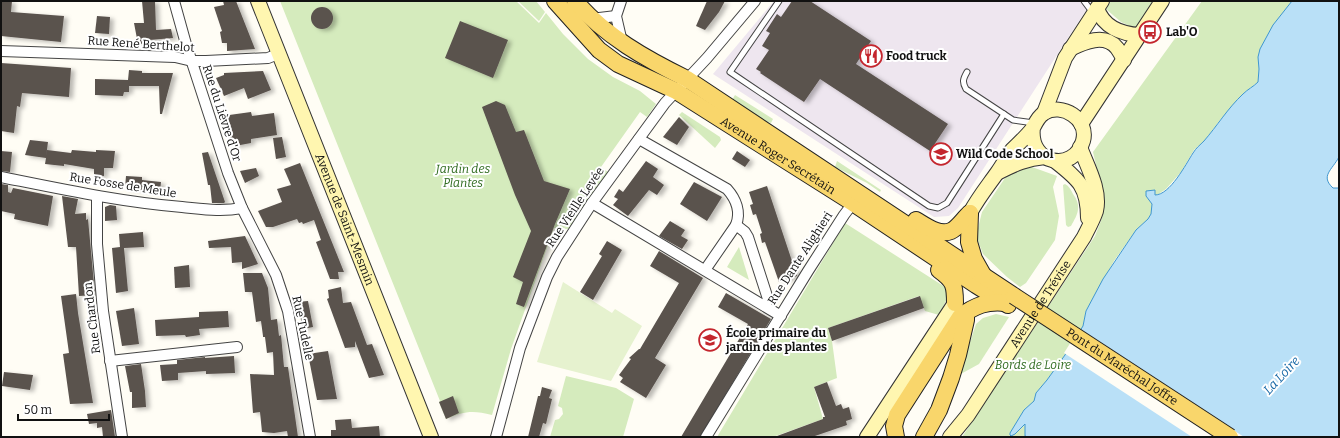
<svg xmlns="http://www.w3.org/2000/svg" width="1340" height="438" viewBox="0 0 1340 438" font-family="Bitter,serif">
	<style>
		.industrial { fill: #eee6ef }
		.green { fill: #d5ebbd }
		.pitch { fill: #e6f2cf }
		.water { fill: #b9e0f7; stroke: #3f96cf }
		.pier { fill: #fffdf5 }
		.building { fill: #5a524d; filter: url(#shadow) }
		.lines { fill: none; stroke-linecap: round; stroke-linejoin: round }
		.lane-casing { stroke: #444; stroke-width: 7 }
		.street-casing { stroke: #444; stroke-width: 12 }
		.secondary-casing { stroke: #333; stroke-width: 16 }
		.primary-casing { stroke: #222; stroke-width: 18 }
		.lane { stroke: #fff; stroke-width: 5 }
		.street { stroke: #fff; stroke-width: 10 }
		.secondary { stroke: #fff6b0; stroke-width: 14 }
		.primary { stroke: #f9d66b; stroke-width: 16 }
		.primary-bridge-casing { stroke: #222; stroke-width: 18; stroke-linecap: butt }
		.primary-bridge { stroke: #f9d66b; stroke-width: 16 }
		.labels { text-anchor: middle; stroke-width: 4; stroke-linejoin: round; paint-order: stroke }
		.poi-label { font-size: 12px; font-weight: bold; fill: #111; stroke: #fff; text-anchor: start }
		.street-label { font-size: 12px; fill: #111; stroke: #fff }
		.park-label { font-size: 12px; font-style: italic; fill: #2f6b1f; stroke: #fff }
		.water-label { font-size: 13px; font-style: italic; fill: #1768a6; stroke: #fff }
	</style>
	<defs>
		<filter id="shadow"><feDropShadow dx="4" dy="2" stdDeviation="2" flood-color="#0004"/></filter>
	</defs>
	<rect width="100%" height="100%" fill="#fffdf5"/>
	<!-- industrial -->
	<path class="industrial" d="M774,1H1092L958,208L949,216L934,217L713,74Z"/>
	<!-- green -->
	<g class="green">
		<path d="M280,1H516L539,23L546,13L563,34L588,59L613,77L640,91L656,104L647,117L640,112L601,167L608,172L568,229L554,228L511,349L492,415C473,410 464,411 446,419L439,402L440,401Z"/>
		<path d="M518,1H536L545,12L539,21Z"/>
		<path d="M1111,1H1154L1136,29L1121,22L1106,9Z"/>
		<path d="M1202,1H1292L1258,57L1259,69L1258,82L1244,93L1220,120L1205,140L1194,150L1181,172L1166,189L1157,195H1155L1154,193L1146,196L1152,204L1151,214L1148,219L1136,230L1114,261L1086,311L1083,326L1065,355L1047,380L1036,393L1034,401L1024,410L1010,435L1015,434L1026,424L1025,436L1028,437H962L1095,236C1098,228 1102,220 1103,212C1103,194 1097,169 1093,152Z"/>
		<path d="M735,95L773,119L771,123L762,120L732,100Z"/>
		<path d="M682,112L720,137L721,140L715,148L679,115Z"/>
		<path d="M837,161L881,190L880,192L867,183L835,167Z"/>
		<path d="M1024,167H1032L1057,176L1053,187L1059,216L1055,240L1026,283L1020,287L1007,277L983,254L978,241V228L982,212L1005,178L1013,172Z"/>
		<path d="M1065,184C1069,186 1071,190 1073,194C1082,206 1078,214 1071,226L1068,227L1066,225L1063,185Z"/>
		<path d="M845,223L945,287L948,297L939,315L925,311L919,296L828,328L832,341L837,378L814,387L823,419L773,437H717Z"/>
		<path d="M739,247L749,280L727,267Z"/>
		<path d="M996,314L1009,317L979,364L959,375L976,324L983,318Z"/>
		<path d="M566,376L616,388L634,399L623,437H550L555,420L559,419L563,414L562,408L558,406Z"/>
	</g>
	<!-- pitch -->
	<path class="pitch" d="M563,282L612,313L615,309L642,326L611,381L537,362Z"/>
	<!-- water -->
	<path class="water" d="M1292,1H1339V157C1332,170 1320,176 1333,188H1339V437H1028L1025,436V424L1015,434L1011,436L1010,435V433L1024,410L1034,401L1036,393L1047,380L1065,355L1083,326L1086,311L1103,279L1136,230L1148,219L1151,214L1152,204L1146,196V191L1155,190V195C1170,195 1186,164 1193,153C1196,148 1200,145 1204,141C1217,126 1228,108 1243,94C1248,89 1253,87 1258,82L1259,69L1258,57L1260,49L1273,25Z"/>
	<!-- pier -->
	<path class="pier" d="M1079,329L1244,437H1192L1064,353Z"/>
	<!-- building -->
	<g class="building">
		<path d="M1,1H12L11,12L64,16L61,42L1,36Z"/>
		<path d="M142,1H155L156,30L171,29L173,38L149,40V44H138L134,23H144Z"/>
		<path d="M223,1H236L255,49L227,51V43H222L220,32L222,31L214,7L224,5Z"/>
		<path d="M707,1H725L719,12L705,30L696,26Z"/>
		<path d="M792,1H810L871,41L856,64L948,124L930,151L820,79L804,102L760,73L761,72L756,69L769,50L762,46L770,33L766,31L777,14L781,17Z"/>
		<circle cx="322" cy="18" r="11"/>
		<path d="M97,16L110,17L109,34L95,33Z"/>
		<path d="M460,21L508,40L493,78L445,58Z"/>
		<path d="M1,63L71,68L69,97L22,93L20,107L17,106L14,133L1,131Z"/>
		<path d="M129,70L142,71V73H173L162,114H160L159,86H129V92H124L123,96L95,95V79L128,80Z"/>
		<path d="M263,71L271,90L248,99L244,88L224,96L216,78L224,75V73Z"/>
		<path d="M496,101L505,105L516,132L524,130L544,181L570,189L555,224L524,307L516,304L523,282L513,277L531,231L515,195L482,107Z"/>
		<path d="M251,112L252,116L274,113L277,135L251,139V143L235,146L234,141H230L222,116Z"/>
		<path d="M679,117L689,127L677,145L663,137Z"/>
		<path d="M282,137L286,157L276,159L273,138Z"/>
		<path d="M30,140L48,142L46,157L47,150L71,153L72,150L96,152V150L115,151L113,168H104V176L94,175V169L64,164V166L45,164L46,158L25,155Z"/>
		<path d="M1,151L12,152L10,172L1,171Z"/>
		<path d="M737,151L750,160L745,167L732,159Z"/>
		<path d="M208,152L225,202L224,203H212L210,185H208L202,153Z"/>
		<path d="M646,161L658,169L653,177L664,185L657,195L649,190L628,216L613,205L618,199L614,197L619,189L623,192Z"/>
		<path d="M300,163L344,272H338L339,279H330L316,242L321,240L314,220L303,224L302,222L299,223L297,219L273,227H266L258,211L282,202L277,189L291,185L284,169Z"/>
		<path d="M256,168L259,176L245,183L240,171Z"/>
		<path d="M126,176L142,177V180L161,182L160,192L125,188Z"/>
		<path d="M694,182L722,197L707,221L680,204Z"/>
		<path d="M1,184L8,185V192L11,193L13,188L53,196L48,226L14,219L15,214L1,211Z"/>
		<path d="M767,186L797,276L779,282L765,242L762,243L760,234L762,233L756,214L753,215L750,205L753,204L749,192Z"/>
		<path d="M62,196L78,199L75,214L86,213V220L88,219L95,295L79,296L76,247H68Z"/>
		<path d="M110,205L116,206L117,220L105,221V207Z"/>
		<path d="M670,221L685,230L681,236L688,240L682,249L659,236Z"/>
		<path d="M143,232L144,247L124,248L128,291L116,293L112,248L120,247L119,234Z"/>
		<path d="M245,236L258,264L242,269V262L232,263L231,247L209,248L208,241Z"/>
		<path d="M607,241L622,250L593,300L580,292L602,256L599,254Z"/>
		<path d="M659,251L703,278L655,358L666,365L646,398L620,382L623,378L619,375L631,359L629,358L639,349H640L679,283L650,266Z"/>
		<path d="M189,265L190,287L175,288L174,267Z"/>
		<path d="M243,273H262L268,288L271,320L277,319L279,336L281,335L284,367H288L298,437H288L287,431L274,433L262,432L260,412L253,413L250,374L274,375L273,352L267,353L265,337H263V336L261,321L256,322L252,292H245Z"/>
		<path d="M341,287L343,303L351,302L367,345L372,344L384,375L369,378L355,341V347L345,348L327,299L329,298L328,290Z"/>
		<path d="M726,293L771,319L700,437H681L748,324L718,307Z"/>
		<path d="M76,294L78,313L93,403L70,404L63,354L69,353L61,296Z"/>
		<path d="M920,296L924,308L832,341L828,328Z"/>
		<path d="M308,301L313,327L303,329L297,302Z"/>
		<path d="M134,308L139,344L122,346L116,311Z"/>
		<path d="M228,311L229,327L199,329L200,335L186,337L185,335L156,336L155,320L199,317V312Z"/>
		<path d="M328,351L337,399L317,400L308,354Z"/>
		<path d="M234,356L235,373L206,374V371L178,373V380L162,381L160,365L177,364V360L205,357V358Z"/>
		<path d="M141,364L145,391L146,407L132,408V392H130L125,366Z"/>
		<path d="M4,372L33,375L30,390L2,386Z"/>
		<path d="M827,382L836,406L841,404L843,409L849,407L852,419L846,421L847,425L812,437H777V436L823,419V417H825L814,387Z"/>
		<path d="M542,387L552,390L549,398L552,399L546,424L543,423L539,437H528L538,396H540Z"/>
		<path d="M453,396L459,413L446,419L439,402Z"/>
		<path d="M111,410L115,437H103L102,427L97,428V423L89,424L87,414Z"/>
		<path d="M351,419L352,428L379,426L380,437H331V430H336L335,420Z"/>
	</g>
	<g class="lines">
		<!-- lane casing -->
		<g class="lane-casing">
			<g id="lane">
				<path d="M779,1L730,72L929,206L938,208L947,203L1004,114"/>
				<path d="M1084,1L1093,13"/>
				<path d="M967,72C963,79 962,82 966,89L1013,120L1034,123"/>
			</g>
		</g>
		<!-- street casing -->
		<g class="street-casing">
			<g id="street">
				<path d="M174,1L186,44L228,173L242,208L276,275L288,311L310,437"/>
				<path d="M621,1L616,16L622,42"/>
				<path d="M591,19L616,16"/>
				<path d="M1,51L175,57L192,61H206L268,58L278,54"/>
				<path d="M639,139L727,189C736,199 741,212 736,225"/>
				<path d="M1,177C61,189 121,202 182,207C203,209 221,212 242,208"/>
				<path d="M97,196V244L103,311L122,437"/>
				<path d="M592,203L781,316"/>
				<path d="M705,270L736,225L745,232L748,237L768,299L765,306"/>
				<path d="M110,361L237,347"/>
				<path d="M496,437L520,348L547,277L557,257L592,203L665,103L707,58L755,1"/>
				<path d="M706,437L808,271L844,215L853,203"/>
			</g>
		</g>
		<!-- secondary casing -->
		<g class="secondary-casing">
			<g id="secondary">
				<path id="s1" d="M258,1L431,437"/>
				<path d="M1097,8C1103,27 1122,34 1140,35"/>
				<path d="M1070,49C1084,42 1105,33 1117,48C1120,52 1122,56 1124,60"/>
				<path d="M1044,113L1065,58L1102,1"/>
				<path d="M1081,124L1162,1"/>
				<path d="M1055,161C1078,179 1088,186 1088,218"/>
				<path d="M999,172C1015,164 1026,159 1045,157"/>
				<path d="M970,213C978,198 987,187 997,173C1002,166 1007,157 1012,150C1019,143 1027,136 1033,128C1036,122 1038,117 1044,113C1062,102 1089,119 1083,141C1074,173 1028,165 1033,127"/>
				<path d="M867,437L955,303"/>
				<path id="s2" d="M950,437L968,415L1084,237C1088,229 1093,220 1096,211C1101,190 1087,166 1080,147"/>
			</g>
		</g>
		<!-- primary casing -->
		<g class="primary-casing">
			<g id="primary">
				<path id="s3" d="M555,1L599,50L618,64L676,91L853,203L976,285L1008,305"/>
				<path d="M575,1C605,36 646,59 687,79L1014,296"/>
				<path d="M970,213L969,242L974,259L983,275"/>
				<path d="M916,220C926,226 939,236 951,231C958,228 964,218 970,213"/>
				<path d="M939,270C954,281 955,285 955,303"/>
				<path d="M896,437L894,426L897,415L960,317C975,305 987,301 1006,303"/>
				<path d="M924,437L939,410L951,378L958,355L966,320V313"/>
			</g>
		</g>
		<!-- lane -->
		<use href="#lane" class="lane"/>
		<!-- street -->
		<use href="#street" class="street"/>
		<!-- secondary -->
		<use href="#secondary" class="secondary"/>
		<!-- primary -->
		<use href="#primary" class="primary"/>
		<!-- primary-bridge casing -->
		<g class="primary-bridge-casing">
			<g id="primary-bridge">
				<path id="s4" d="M1014,296L1230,437"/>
			</g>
		</g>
		<!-- primary-bridge -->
		<use href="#primary-bridge" class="primary-bridge"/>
	</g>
	<!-- icons -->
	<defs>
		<g id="bus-ring" transform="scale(1.15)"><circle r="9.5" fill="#fff" stroke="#c4262e" stroke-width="1.5"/><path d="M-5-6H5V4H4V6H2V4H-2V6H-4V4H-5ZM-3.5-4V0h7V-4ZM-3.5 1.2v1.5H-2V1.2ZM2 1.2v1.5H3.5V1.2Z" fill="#c4262e"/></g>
		<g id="restaurant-ring" transform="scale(1.15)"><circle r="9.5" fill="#fff" stroke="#c4262e" stroke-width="1.5"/><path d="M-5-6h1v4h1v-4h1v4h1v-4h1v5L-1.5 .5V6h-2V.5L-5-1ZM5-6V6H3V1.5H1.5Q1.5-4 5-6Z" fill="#c4262e"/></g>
		<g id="university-ring" transform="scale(1.15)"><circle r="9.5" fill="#fff" stroke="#c4262e" stroke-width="1.5"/><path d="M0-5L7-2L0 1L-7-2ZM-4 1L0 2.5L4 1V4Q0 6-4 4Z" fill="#c4262e"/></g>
		<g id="school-ring" transform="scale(1.15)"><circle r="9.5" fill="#fff" stroke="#c4262e" stroke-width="1.5"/><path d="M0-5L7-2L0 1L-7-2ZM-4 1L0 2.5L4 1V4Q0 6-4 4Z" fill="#c4262e"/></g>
	</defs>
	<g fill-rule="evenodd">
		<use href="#bus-ring" x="1150" y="32"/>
		<use href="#restaurant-ring" x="871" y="56"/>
		<use href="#university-ring" x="941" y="154"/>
		<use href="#school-ring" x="710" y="340"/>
	</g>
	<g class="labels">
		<!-- poi labels -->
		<g class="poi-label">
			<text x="1166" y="36">Lab'O</text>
			<text x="886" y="60">Food truck</text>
			<text x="956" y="158">Wild Code School</text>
			<text x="726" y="337">École primaire du<tspan x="726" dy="14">jardin des plantes</tspan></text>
		</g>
		<!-- street labels -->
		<g class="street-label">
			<text transform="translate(141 44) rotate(4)" y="4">Rue René Berthelot</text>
			<text transform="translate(222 113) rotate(72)" y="4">Rue du Lièvre d'Or</text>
			<text dy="4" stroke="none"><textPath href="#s3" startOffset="274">Avenue Roger Secrétain</textPath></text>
			<text transform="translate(123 185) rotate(9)" y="4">Rue Fosse de Meule</text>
			<text transform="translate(575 207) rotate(-56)" y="4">Rue Vieille Levée</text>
			<text dy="4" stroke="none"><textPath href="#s1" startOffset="235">Avenue de Saint-Mesmin</textPath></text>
			<text transform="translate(800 258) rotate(-57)" y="4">Rue Dante Alighieri</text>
			<text dy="4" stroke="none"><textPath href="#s2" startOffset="161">Avenue de Trévise</textPath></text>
			<text transform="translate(92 318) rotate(-97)" y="4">Rue Chardon</text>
			<text transform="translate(303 328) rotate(78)" y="4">Rue Tudelle</text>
			<text dy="4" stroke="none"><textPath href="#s4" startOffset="129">Pont du Maréchal Joffre</textPath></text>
		</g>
		<!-- park labels -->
		<g class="park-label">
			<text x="463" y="173">Jardin des<tspan x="463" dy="14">Plantes</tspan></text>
			<text x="1033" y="369">Bords de Loire</text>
		</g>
		<!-- water labels -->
		<g class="water-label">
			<text transform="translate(1281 375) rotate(-47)" y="5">La Loire</text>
		</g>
	</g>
	<!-- border -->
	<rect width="1340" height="438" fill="none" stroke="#111111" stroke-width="4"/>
	<!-- scale -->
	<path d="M18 414v6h91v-6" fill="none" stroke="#111111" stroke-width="2"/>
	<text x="24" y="414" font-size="12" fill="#111111" stroke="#ffffff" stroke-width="3" paint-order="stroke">50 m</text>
</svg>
